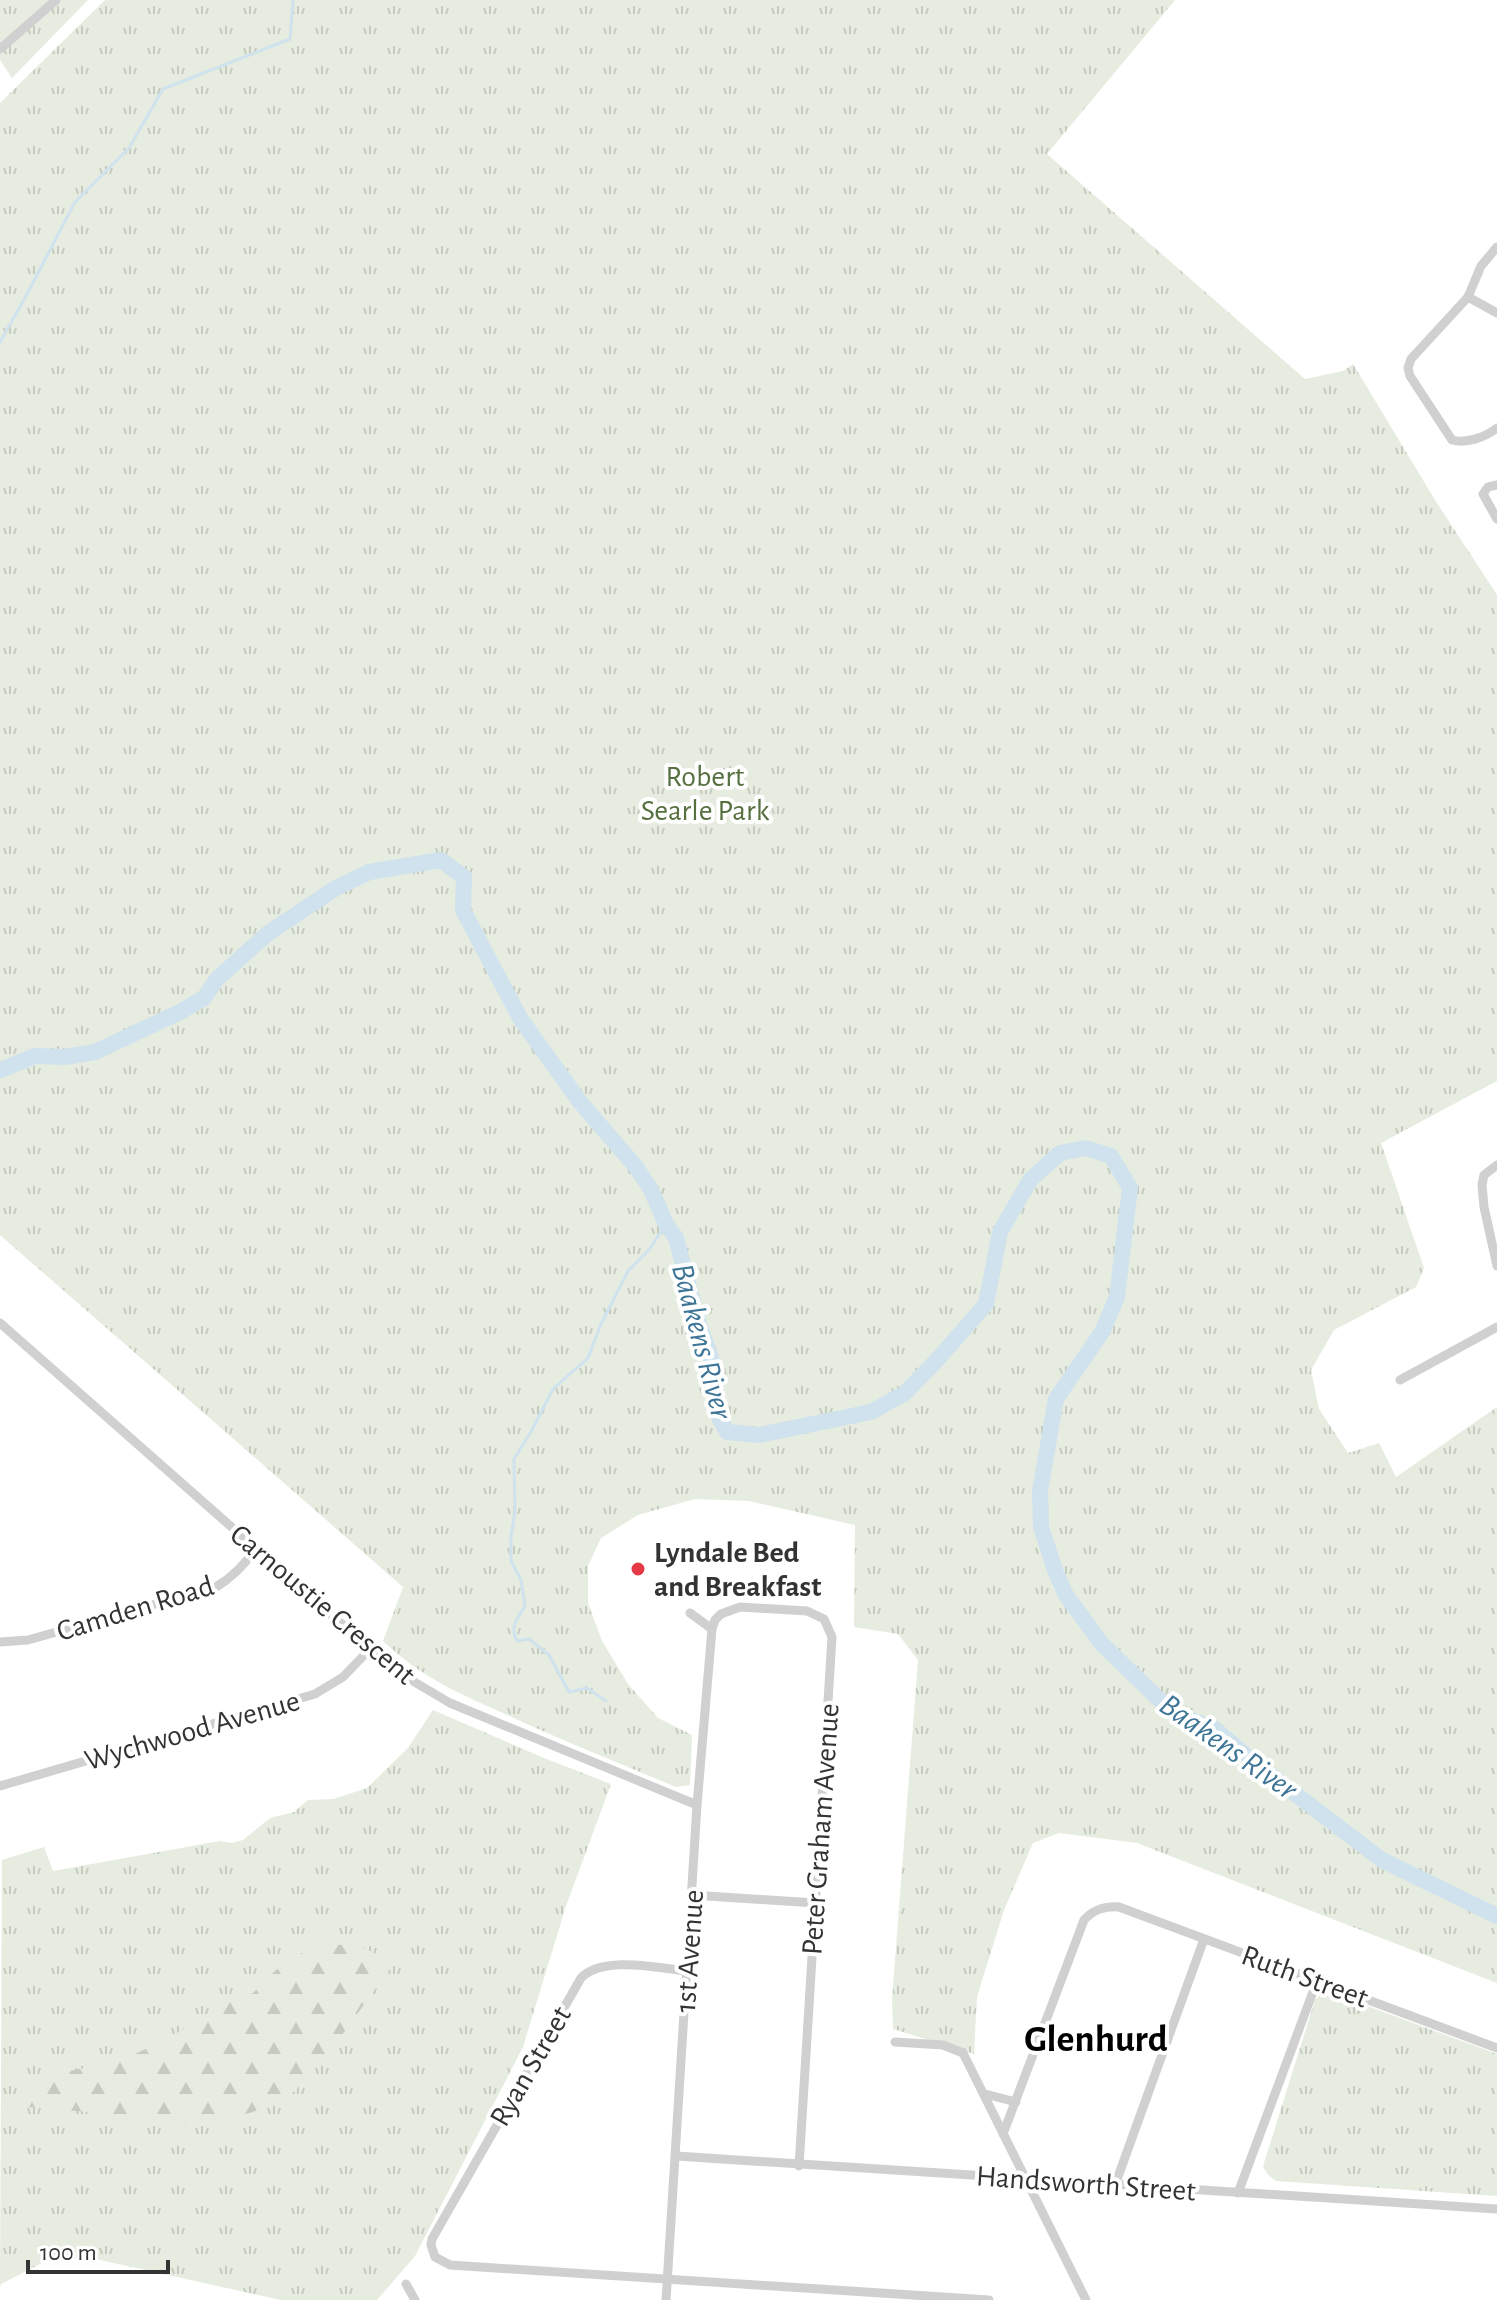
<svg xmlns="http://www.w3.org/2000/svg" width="1497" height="2300" viewBox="0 0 1497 2300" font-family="'Alegreya Sans',sans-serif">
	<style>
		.grass { fill: url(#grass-tufts) }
		.forest { fill: url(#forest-firs) }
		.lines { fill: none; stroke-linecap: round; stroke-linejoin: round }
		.stream { stroke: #cfe2ee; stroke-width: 3 }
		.river { stroke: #cfe2ee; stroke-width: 16 }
		.minor { stroke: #d0d0d0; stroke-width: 9 }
		.poi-dot { fill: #e63946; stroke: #fff; stroke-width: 3 }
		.labels { text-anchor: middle; stroke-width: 8; stroke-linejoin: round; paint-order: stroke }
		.park-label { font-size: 30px; fill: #56703f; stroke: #fff }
		.poi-label { font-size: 30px; font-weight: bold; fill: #333; stroke: #fff; text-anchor: start }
		.street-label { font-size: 30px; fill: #333; stroke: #fff }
		.water-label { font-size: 32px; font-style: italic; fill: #3f7597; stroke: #fff }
		.district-label { font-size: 38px; font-weight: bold; fill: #000; stroke: #fff }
	</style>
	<defs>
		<pattern id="grass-tufts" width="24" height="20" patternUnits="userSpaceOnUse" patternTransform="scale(2)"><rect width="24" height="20" fill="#e6ecdf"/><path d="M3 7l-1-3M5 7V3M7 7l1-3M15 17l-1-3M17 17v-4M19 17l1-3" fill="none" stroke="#c6cbc0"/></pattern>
		<pattern id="forest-firs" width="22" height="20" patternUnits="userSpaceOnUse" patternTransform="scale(2)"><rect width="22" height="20" fill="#e6ecdf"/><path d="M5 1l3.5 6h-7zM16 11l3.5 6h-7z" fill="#c6cbc0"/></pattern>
	</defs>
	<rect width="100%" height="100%" fill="#fff"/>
	<!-- grass -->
	<g class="grass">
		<path d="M0,0H88L12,78L0,60Z"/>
		<path d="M105,0H1175L1047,154L1305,379L1343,371L1353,364L1435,500L1497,595V1081L1381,1143L1424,1268L1416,1287L1334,1330L1311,1370L1319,1409L1348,1453L1379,1443L1396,1477L1497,1407V1983L1137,1843L1059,1833L1033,1843L1004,1910L977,1997L974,2054L893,2029L892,2000L918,1660L898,1634L854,1627L855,1525L749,1501L695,1499L638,1515L601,1538L588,1566V1603L602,1641L628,1684L658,1718L692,1735L690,1785L676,1787C619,1763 561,1740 505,1714C458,1693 421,1677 383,1641L403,1587L0,1235V103Z"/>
		<path d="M433,1710L544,1758L611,1784L566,1906L523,2047L415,2256L377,2300H281L91,2258H52L1,2284L0,2287L2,1860L44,1847L53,1871L220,1841L231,1843L243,1840L270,1818L294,1812L308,1800L334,1799L367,1788L408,1748Z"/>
		<path d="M1322,1993H1332L1497,2054V2196L1276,2181L1268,2175L1263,2166L1315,2000Z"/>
	</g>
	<!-- forest -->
	<path class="forest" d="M317,1943C329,1947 338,1944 350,1945C366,1947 381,1955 391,1967L345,2031L295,2091L253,2112L217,2122L163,2124L89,2112L28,2107L22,2094L38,2081L64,2072L121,2061L174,2035L219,2006L253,1993L276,1970Z"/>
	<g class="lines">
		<!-- stream -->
		<g class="stream">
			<path d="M0,342L26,296L75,202L129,148L163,89L290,39L293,0"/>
			<path d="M606,1701L587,1688L569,1692L549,1655L529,1639L517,1641C509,1628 518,1617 525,1606L521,1580L511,1561V1537L515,1512L514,1459L532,1430L553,1389L588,1358L601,1324L628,1271L649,1250L666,1224"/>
		</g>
		<!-- river -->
		<path class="river" d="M0,1070L35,1056L65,1057L95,1052L180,1012L204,998L217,979L267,934L336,888L369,872L441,860L464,877L463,910L520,1018L580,1102L636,1167L651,1190L666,1224L676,1238L699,1324L716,1372V1412L727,1432L759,1435L871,1412L905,1393L937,1360L986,1304L1000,1232L1030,1180L1060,1153L1086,1148L1111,1156L1130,1188L1117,1297L1102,1332L1056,1399L1040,1491L1041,1527L1056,1573L1066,1595L1101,1643L1173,1713L1215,1729L1256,1764L1382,1860L1497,1916"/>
		<!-- minor -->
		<g class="minor">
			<path d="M0,49L56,0"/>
			<path d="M1497,247L1481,266L1468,297L1411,359L1408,368L1410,376L1452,440C1467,444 1485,437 1497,428"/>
			<path d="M1468,297L1497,313"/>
			<path d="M1497,485L1488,487L1483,494L1497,519"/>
			<path d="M1497,1165L1484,1175L1482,1185L1484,1207L1497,1266"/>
			<path d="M0,1323L370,1649L406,1677L450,1703L697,1805"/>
			<path d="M1400,1380L1497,1327"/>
			<path d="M690,1613L712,1629"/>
			<path d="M0,1642L28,1640L216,1587C233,1577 244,1566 255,1549"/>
			<path d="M0,1786L315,1694L343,1677L370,1649"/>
			<path d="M692,1895L816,1903"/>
			<path d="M687,1971C659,1968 602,1955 581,1978L432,2239L431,2245L435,2257L450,2265L989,2300"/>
			<path d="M895,2042L943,2045L963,2053L1086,2300"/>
			<path d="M985,2094L1016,2102"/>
			<path d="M1003,2134L1084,1920C1094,1909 1105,1906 1119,1907L1497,2048"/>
			<path d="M676,2156L1497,2209"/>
			<path d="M1115,2185L1204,1939"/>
			<path d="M1238,2193L1317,1981"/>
			<path d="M406,2284L415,2300"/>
			<path d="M666,2300L697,1805L712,1629L715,1620L721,1614L740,1607L807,1611L824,1619L832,1637L799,2166"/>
		</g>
	</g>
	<!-- markers -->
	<circle class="poi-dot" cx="638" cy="1569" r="8"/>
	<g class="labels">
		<!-- park labels -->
		<g class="park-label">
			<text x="705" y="786">Robert<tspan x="705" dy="34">Searle Park</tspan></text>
		</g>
		<!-- poi labels -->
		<g class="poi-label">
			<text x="654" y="1562">Lyndale Bed<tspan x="654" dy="34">and Breakfast</tspan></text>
		</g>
		<!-- street labels -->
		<g class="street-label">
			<text transform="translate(323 1604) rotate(40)" y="10">Carnoustie Crescent</text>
			<text transform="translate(135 1608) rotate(-17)" y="10">Camden Road</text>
			<text transform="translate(192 1730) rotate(-16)" y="10">Wychwood Avenue</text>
			<text transform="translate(820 1829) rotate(-86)" y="10">Peter Graham Avenue</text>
			<text transform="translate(689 1951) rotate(-86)" y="10">1st Avenue</text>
			<text transform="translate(1305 1976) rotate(20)" y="10">Ruth Street</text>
			<text transform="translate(530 2066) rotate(-60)" y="10">Ryan Street</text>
			<text transform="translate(1086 2183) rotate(4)" y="10">Handsworth Street</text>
		</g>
		<!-- water labels -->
		<g class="water-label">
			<text transform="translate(703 1341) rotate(75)" y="11">Baakens River</text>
			<text transform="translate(1229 1746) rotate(35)" y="11">Baakens River</text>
		</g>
		<!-- district labels -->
		<g class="district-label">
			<text x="1096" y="2051">Glenhurd</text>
		</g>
	</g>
	<!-- scale -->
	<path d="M28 2260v12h140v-12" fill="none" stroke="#333333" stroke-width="4"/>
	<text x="40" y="2260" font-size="24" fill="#333333" stroke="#ffffff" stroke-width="6" paint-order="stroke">100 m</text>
</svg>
